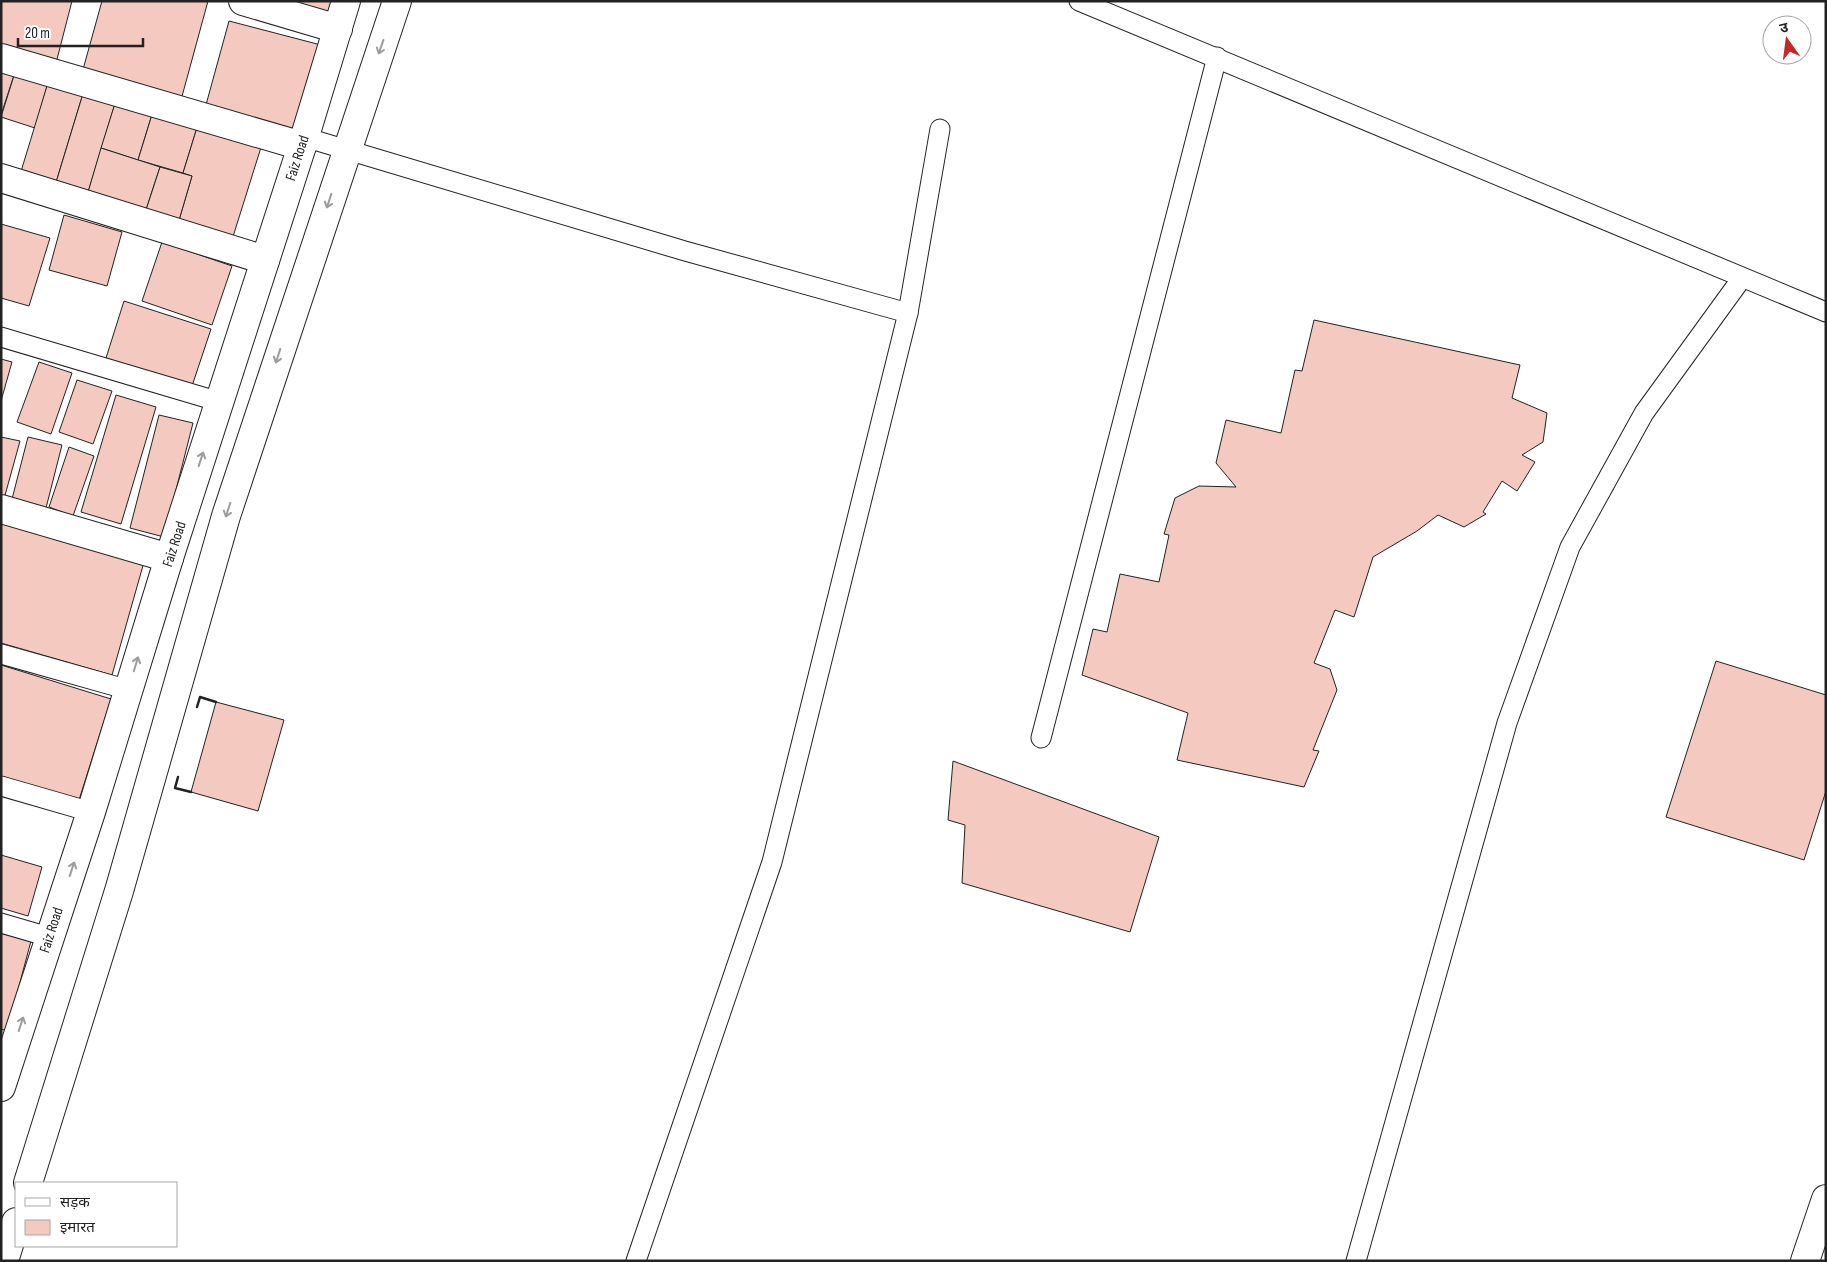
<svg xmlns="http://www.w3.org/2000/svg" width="1827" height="1262" viewBox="0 0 1827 1262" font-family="'Sofia Sans Condensed','Noto Sans Devanagari',sans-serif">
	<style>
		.building { fill: #f3c9c0; stroke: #222 }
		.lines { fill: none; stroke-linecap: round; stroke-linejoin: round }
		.service-casing { stroke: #222; stroke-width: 21 }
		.minor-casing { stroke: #222; stroke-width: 30 }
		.tertiary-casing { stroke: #222; stroke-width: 30 }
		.service { stroke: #fff; stroke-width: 19 }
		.minor { stroke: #fff; stroke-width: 28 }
		.tertiary { stroke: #fff; stroke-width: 28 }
		.wall { stroke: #222; stroke-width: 2.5 }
		.oneway { stroke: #9c9c9c }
		.labels { text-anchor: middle; stroke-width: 4; stroke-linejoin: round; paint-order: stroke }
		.street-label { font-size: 15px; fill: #222; stroke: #fff }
	</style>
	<rect width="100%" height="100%" fill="#fff"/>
	<!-- building -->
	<g class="building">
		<path d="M1,1H72L55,67L1,53Z"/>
		<path d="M102,1H208L181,100L82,73Z"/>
		<path d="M288,1H339L334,18Z"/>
		<path d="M229,21L321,45L297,136L204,112Z"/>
		<path d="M1,62L17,66L1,115Z"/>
		<path d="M17,66L50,76L35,128L1,117Z"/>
		<path d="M50,76L85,87L54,189L19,178Z"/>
		<path d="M85,87L117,97L86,199L54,189Z"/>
		<path d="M117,97L154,108L138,160L101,148Z"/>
		<path d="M154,108L199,121L183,173L138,160Z"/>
		<path d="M199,121L263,141L231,243L177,227L192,176L183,173Z"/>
		<path d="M101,148L160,167L144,216L86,199Z"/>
		<path d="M160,167L192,176L177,227L144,216Z"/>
		<path d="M64,215L122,232L107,286L49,270Z"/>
		<path d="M1,224L50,238L29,306L1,298Z"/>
		<path d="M162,242L232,266L212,325L142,301Z"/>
		<path d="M124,301L211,329L192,386L106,358Z"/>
		<path d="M1314,320L1520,365L1512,398L1547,413L1543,442L1522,455L1535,462L1517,491L1502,481L1483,512L1486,514L1464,527L1438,515L1417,531L1373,557L1354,617L1335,610L1314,663L1330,669L1337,690L1313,750L1319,751L1304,787L1177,760L1188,713L1082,675L1093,629L1107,632L1120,574L1159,582L1169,535L1164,534L1175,498L1199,486L1236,487L1216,463L1226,420L1281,433L1295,370L1302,371Z"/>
		<path d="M1,359L12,362L1,401Z"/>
		<path d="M39,362L72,373L51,434L17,422Z"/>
		<path d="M77,380L112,391L93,444L59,432Z"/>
		<path d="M116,395L156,407L121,524L81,512Z"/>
		<path d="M159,415L193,423L164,537L130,528Z"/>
		<path d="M1,437L20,441L4,499L1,498Z"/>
		<path d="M28,437L62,445L46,508L12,499Z"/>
		<path d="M69,447L94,456L73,516L49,507Z"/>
		<path d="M1,522L144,562L112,675L1,643Z"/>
		<path d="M1716,661L1826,695V791L1804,860L1666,817Z"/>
		<path d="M1,665L111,699L79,800L1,776Z"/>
		<path d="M216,702L284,720L258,811L191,792Z"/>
		<path d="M953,761L1159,837L1130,932L962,883L965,825L948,820Z"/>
		<path d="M1,855L42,867L28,916L1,908Z"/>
		<path d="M1,933L31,941L7,1031L1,1029Z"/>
	</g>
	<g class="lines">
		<!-- service casing -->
		<g class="service-casing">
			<g id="service">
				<path d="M1079,1L1826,312"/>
				<path d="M304,137L685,251L908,313"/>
				<path d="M1,337L220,402"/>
				<path d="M1,654L129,690"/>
				<path d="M1041,738L1217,57"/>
				<path d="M1,786L91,812"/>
				<path d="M1,923L49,937"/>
				<path d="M636,1261L772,862L908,313L940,129"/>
				<path d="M1356,1261L1507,723L1570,547L1644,413L1742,278"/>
			</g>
		</g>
		<!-- minor casing -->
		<g class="minor-casing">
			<g id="minor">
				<path d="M243,1L338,29"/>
				<path d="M1,58L302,146"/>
				<path d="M1,178L265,260"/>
				<path d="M1,509L169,558"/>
				<path d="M1805,1261L1826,1199"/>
			</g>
		</g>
		<!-- tertiary casing -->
		<g class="tertiary-casing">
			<g id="tertiary">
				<path d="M1,1087L91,812L169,558L302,146L346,1"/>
				<path d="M28,1183L119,891L226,516L397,1"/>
				<path d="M4,1261L16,1222"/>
			</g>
		</g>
		<!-- service -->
		<use href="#service" class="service"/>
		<!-- minor -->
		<use href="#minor" class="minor"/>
		<!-- tertiary -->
		<use href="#tertiary" class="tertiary"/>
		<!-- wall -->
		<g class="wall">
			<path d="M197,707L200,697L216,702"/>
			<path d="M178,777L175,788L191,792"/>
		</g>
	</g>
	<!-- one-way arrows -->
	<defs><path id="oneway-shaft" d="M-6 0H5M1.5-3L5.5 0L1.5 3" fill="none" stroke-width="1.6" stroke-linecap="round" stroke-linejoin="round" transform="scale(1.25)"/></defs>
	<g class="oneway">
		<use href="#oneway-shaft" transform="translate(381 47) rotate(109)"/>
		<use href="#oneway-shaft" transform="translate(329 201) rotate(108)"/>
		<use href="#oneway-shaft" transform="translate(278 356) rotate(108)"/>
		<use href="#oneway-shaft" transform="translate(201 459) rotate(-72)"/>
		<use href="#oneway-shaft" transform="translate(228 510) rotate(108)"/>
		<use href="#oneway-shaft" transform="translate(136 664) rotate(-73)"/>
		<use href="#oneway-shaft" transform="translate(72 869) rotate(-72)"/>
		<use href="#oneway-shaft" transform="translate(21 1024) rotate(-72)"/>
	</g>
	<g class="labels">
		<!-- street labels -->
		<g class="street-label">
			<text transform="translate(297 158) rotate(-72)" y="5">Faiz Road</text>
			<text transform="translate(174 544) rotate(-72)" y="5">Faiz Road</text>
			<text transform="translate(51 930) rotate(-72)" y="5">Faiz Road</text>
		</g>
	</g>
	<!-- border -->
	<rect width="1827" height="1262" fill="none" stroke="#222222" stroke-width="5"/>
	<!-- legend -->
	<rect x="15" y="1182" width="162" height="65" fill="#ffffff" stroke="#a7a7a7"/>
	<rect x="25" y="1198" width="25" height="8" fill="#ffffff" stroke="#a7a7a7"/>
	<text x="60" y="1207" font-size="15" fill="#222222">सड़क</text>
	<rect x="25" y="1220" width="25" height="15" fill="#f3c9c0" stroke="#a7a7a7"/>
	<text x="60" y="1232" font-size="15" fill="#222222">इमारत</text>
	<!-- north arrow -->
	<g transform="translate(1787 40) rotate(346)"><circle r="24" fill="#ffffff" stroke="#a7a7a7"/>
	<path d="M0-4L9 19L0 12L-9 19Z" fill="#c62828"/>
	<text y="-8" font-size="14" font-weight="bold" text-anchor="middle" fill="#222222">उ</text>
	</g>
	<!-- scale -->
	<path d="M18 38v8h125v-8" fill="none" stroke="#222222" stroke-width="2.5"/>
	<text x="25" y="38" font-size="15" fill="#222222" stroke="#ffffff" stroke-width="4" paint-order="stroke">20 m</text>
</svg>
